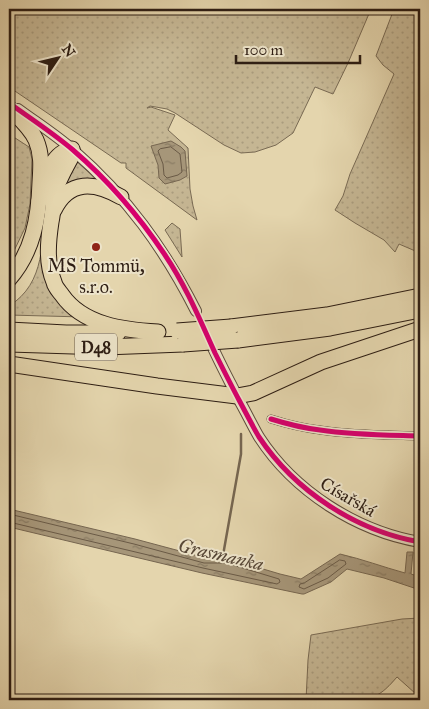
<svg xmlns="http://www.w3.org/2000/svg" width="429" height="709" viewBox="0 0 429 709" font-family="'IM FELL Great Primer',serif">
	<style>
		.grass { fill: url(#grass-dots); stroke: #796a53 }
		.water { fill: url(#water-ripples); stroke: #766650 }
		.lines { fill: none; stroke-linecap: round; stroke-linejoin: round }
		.shore { stroke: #6a5a46; stroke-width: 1 }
		.stream { stroke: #766650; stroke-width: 2.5 }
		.minor-casing { stroke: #5b4b3a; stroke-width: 9 }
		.tertiary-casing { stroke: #5b4b3a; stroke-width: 12 }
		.motorway-casing { stroke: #2d1d13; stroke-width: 17 }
		.minor { stroke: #ede4ca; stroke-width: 8 }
		.tertiary { stroke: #ede4ca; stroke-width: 10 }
		.motorway { stroke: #e4d5ad; stroke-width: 15 }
		.motorway-bridge-casing { stroke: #2d1d13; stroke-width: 17; stroke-linecap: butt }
		.motorway-bridge { stroke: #e4d5ad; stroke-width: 15 }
		.cycleway-casing { stroke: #ede4ca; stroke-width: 8 }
		.cycleway { stroke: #d6006c; stroke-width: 5 }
		.poi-dot { fill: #8f2418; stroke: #ede4ca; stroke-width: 2 }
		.labels { text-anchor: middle; stroke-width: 4; stroke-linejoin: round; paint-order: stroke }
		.shield { fill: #ede4ca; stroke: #67594a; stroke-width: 1 }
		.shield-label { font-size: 16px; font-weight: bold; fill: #2d1d13 }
		.poi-label { font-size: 18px; fill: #2d1d13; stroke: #ede4ca }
		.street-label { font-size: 18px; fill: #2d1d13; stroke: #ede4ca }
		.water-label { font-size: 19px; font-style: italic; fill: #574737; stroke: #ede4ca }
	</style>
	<defs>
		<pattern id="grass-dots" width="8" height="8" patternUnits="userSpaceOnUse" patternTransform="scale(1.25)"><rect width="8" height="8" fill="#c5b693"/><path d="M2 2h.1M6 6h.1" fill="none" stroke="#aa9c7e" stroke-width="1.8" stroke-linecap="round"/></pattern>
		<pattern id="water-ripples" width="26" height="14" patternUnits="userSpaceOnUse" patternTransform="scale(1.25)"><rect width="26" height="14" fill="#a69679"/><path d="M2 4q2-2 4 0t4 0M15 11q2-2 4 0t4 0" fill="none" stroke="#887a62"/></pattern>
	</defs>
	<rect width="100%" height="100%" fill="#e4d5ad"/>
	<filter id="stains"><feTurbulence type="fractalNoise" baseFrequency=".004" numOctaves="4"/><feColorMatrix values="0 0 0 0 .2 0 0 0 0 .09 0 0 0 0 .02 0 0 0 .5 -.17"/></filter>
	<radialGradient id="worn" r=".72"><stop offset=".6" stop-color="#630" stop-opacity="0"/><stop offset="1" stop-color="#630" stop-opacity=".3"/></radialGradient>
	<!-- grass -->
	<g class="grass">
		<path d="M9,9H371L348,63L333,94L315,87L293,133L276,145L255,152L241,153L224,145L175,113L167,109L150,106L147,108L151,107L175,115L168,130L188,148L190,189L193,206L197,220L126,168V163H121L9,87Z"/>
		<path d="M394,9H420V253L399,244L395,252L384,240L355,223L335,210L343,196L350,174L394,74L383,65L376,56Z"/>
		<path d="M9,134L29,147L32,159L30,204L25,228L12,255L9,259Z"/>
		<path d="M75,160L95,178L86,179L62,187Z"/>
		<path d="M45,202V263L83,317L9,315V306C46,283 42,240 45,202Z"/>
		<path d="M172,223L180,229L182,257L165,230Z"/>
		<path d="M420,618V700H416V694L397,677C390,685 383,693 373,697C356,703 325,700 306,700L308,660L311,635L402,619Z"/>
	</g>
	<!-- water -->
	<g class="water">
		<path d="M171,141L181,147L185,151L187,176L180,180L165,184L159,178L158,165L151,146Z"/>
		<path d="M9,509L135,539L206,558H226L280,574L301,579L340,554C362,559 383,567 405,573L407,552H413L411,574L420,577V590L384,578L347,569L331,582L304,594H302L202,573L9,527Z"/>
	</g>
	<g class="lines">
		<!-- shore -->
		<g class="shore">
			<path d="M171,147L180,154L182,172L178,175L167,178L164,175L163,164L158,151L160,149Z"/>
			<path d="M9,514L134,544L204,563H226L279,579L280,582L277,584L203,568L9,522"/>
			<path d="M340,560L345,561L346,564L328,578L304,589L299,587L300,584L304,583Z"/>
		</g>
		<!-- stream -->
		<path class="stream" d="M222,561L241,454V434"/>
		<!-- minor casing -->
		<g class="minor-casing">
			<path id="minor" d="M271,419C287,424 303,428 320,430C353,435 387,435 420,436"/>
		</g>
		<!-- tertiary casing -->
		<g class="tertiary-casing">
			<g id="tertiary">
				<path d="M18,109C37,123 56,135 73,150C127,197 164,248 196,311"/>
				<path d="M209,339C218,360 229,380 239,400C246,412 252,425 259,437C294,491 356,531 420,542"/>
			</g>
		</g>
		<!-- motorway casing -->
		<g class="motorway-casing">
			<g id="motorway">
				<path d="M9,108C19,118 30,127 36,140C42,154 41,167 40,182C39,217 33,252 9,279"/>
				<path d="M39,201C45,183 49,153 72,149L73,154C66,167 57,181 54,196C53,204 53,213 51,222C48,242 46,263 54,282C55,287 59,291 62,295C83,325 123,330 158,332"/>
				<path d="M54,210C69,179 95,182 121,197"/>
				<path d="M231,327L327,315L420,296"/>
				<path d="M9,330L66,333H118"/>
				<path d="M238,340L330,328L420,310"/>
				<path d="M9,344L105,347L183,344"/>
				<path d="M9,364L157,386L237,396L253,393L321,362L420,329"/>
			</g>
		</g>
		<!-- minor -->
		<use href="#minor" class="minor"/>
		<!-- tertiary -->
		<use href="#tertiary" class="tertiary"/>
		<!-- motorway -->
		<use href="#motorway" class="motorway"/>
		<!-- motorway-bridge casing -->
		<g class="motorway-bridge-casing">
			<g id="motorway-bridge">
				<path d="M177,331L231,327"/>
				<path d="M183,344L238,340"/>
			</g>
		</g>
		<!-- motorway-bridge -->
		<use href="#motorway-bridge" class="motorway-bridge"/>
		<!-- cycleway casing -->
		<g class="cycleway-casing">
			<g id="cycleway">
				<path d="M9,103C30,118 53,133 73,150C109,181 139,216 165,255C186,286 200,320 215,353C223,369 231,385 239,400C246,413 252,425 259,437C295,491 356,531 420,542"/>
				<path d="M271,419C287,424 303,428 320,430C353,435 387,435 420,436"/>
			</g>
		</g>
		<!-- cycleway -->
		<use href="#cycleway" class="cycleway"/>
	</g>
	<!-- markers -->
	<circle class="poi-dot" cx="96" cy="247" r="5"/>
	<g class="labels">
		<!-- shield labels -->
		<rect class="shield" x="75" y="333.5" width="42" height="27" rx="4"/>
		<g class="shield-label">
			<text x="96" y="353">D48</text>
		</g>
		<!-- poi labels -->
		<g class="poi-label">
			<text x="96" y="272">MS Tommü,<tspan x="96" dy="21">s.r.o.</tspan></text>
		</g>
		<!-- street labels -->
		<g class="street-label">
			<text transform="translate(348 497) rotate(30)" y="6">Císařská</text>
		</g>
		<!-- water labels -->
		<g class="water-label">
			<text transform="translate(221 554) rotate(13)" y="7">Grasmanka</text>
		</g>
	</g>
	<!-- margin -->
	<rect width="429" height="709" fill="none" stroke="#e4d5ad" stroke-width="30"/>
	<rect x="10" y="10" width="409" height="689" fill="none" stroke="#2d1d13" stroke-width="2.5"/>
	<rect x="15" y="15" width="399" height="679" fill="none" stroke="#2d1d13"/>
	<!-- north arrow -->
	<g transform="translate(58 58) rotate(55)" stroke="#ede4ca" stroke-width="4" paint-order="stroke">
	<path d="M0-4L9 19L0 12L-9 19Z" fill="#2d1d13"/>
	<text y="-8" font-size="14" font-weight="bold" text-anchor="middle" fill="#2d1d13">N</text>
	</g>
	<!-- scale -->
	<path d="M236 55v8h124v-8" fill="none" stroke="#2d1d13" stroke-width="2.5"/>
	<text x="244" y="55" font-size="15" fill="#2d1d13" stroke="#ede4ca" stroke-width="4" paint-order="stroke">100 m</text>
	<rect width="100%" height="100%" filter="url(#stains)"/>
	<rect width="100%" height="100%" fill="url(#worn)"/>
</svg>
